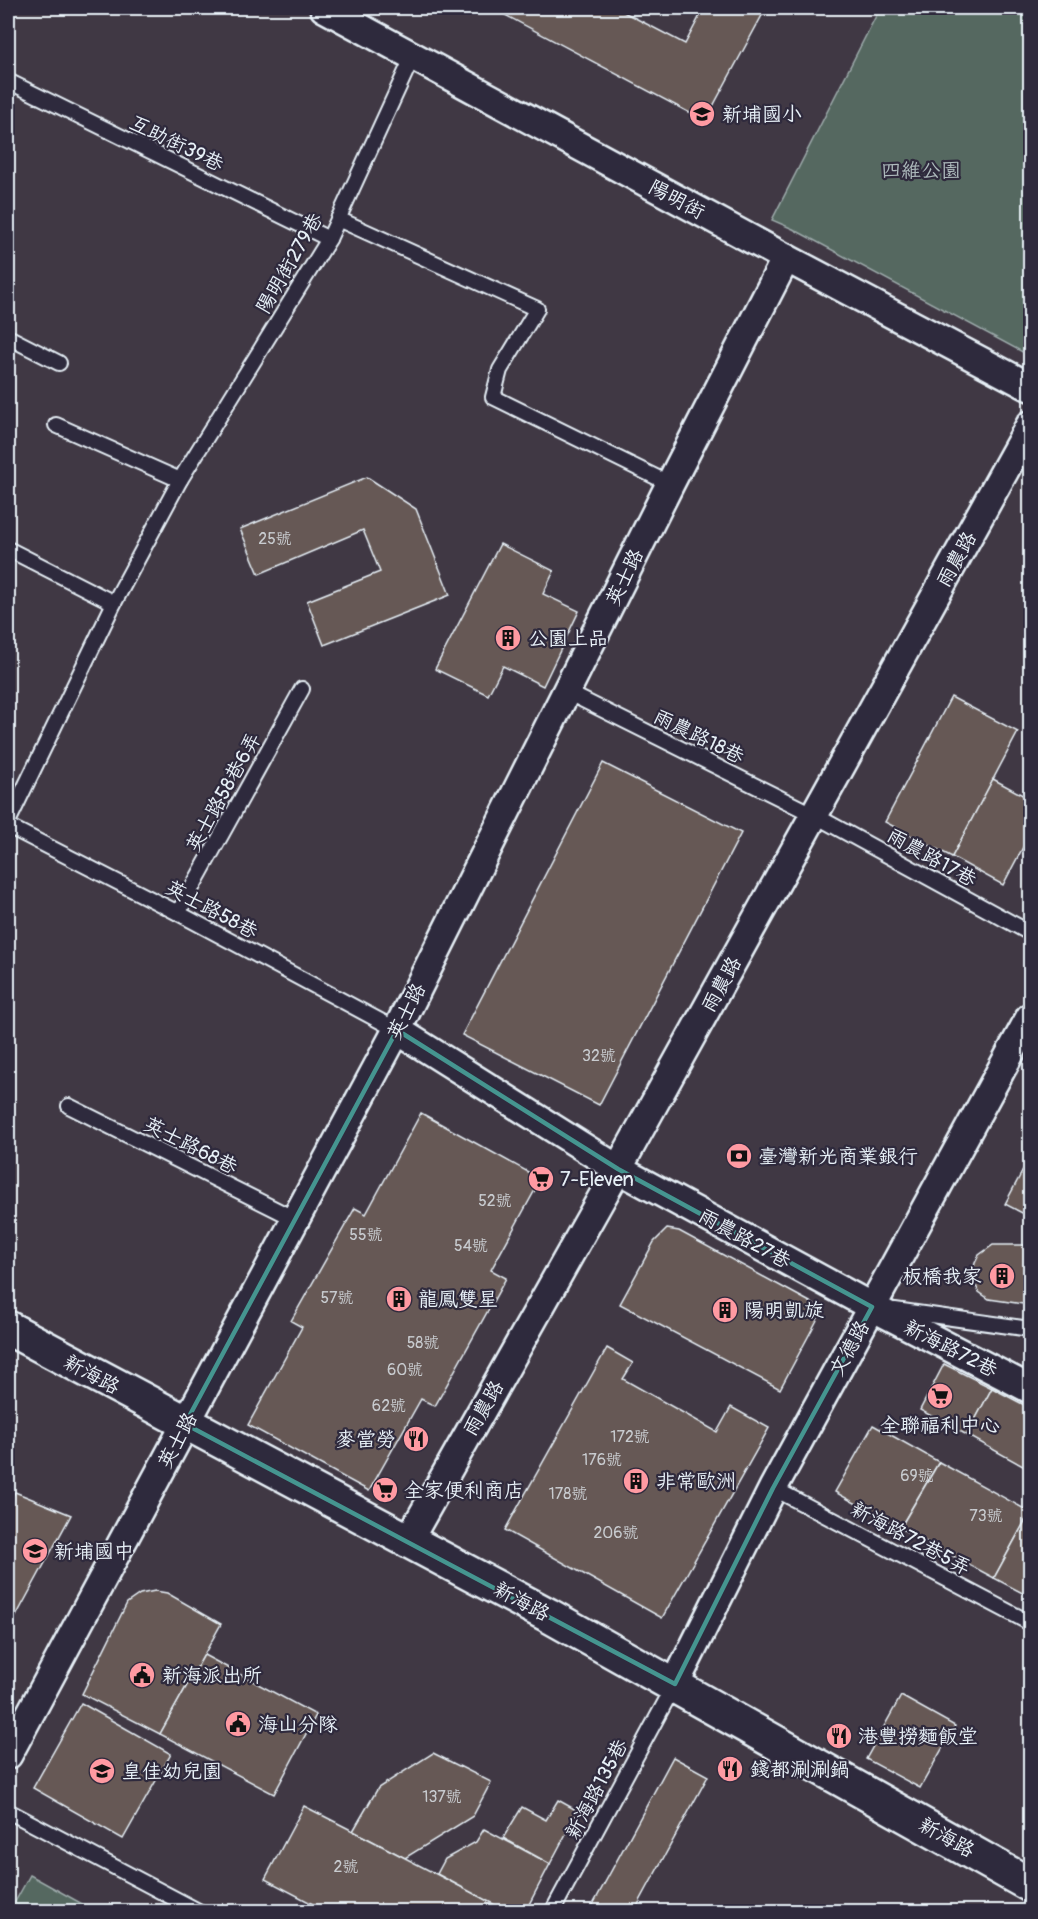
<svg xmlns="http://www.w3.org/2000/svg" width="1038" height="1919" viewBox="0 0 1038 1919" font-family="Pangolin,'LXGW WenKai TC',sans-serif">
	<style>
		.green { fill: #556861; stroke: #9eacac; stroke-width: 1.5 }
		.building { fill: #665955; stroke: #e8f1f8; stroke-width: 1.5 }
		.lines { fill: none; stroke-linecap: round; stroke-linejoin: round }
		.lane-casing { stroke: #e8f1f8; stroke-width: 18 }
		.street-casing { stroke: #e8f1f8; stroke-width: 32 }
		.secondary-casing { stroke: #e8f1f8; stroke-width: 38 }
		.lane { stroke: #2f2a3d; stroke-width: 14 }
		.street { stroke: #2f2a3d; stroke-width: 27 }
		.secondary { stroke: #2f2a3d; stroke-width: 33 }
		.marked { fill: none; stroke: #459590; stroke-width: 4.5; stroke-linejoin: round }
		.labels { text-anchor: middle; stroke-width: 4.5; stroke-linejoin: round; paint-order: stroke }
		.number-label { font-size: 16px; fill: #c8cbcf }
		.poi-label { font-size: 20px; fill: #e8f1f8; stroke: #2f2a3d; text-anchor: start }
		.street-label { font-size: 20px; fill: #e8f1f8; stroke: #2f2a3d }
		.park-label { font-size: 20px; fill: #adbabc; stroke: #2f2a3d }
	</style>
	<rect width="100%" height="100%" fill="#403844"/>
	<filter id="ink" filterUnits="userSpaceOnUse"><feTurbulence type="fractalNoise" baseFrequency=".0167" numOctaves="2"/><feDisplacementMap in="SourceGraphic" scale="12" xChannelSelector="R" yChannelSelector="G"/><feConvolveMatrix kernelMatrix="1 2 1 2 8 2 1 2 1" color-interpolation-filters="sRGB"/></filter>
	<g filter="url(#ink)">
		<!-- green -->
		<g class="green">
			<path d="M880,8H1030V356L793,229L772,220Z"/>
			<path d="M30,1875L95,1911H10Z"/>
		</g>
		<!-- building -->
		<g class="building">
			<path d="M492,8H616L685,44L704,8H766L705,121Z"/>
			<path d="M367,477L416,509L450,595L324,645L307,601L380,572L363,530L259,574L240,529Z"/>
			<path d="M500,544L554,571L543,594L579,611L543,686L503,666L488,695L435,669Z"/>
			<path d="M951,697L1018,732L952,857L885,822Z"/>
			<path d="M603,763L741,833L599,1105L462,1035Z"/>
			<path d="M993,779L1030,799V834L1003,885L952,857Z"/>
			<path d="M421,1113L541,1179L491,1270L506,1278L435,1406L421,1399L369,1491L248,1425L302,1327L291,1321L355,1208L366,1214Z"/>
			<path d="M1030,1157V1217L1005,1204Z"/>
			<path d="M667,1229L679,1231L810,1302L818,1308L820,1314L816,1322L780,1389L620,1304L654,1242Z"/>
			<path d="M993,1245H1030V1305L989,1299L979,1292L974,1282L973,1270L975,1263L979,1255Z"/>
			<path d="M607,1348L633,1363L623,1379L717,1432L731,1407L769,1428L662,1618L505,1530Z"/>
			<path d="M944,1364L992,1388L967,1435L920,1410Z"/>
			<path d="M992,1388L1030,1408V1470L967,1435Z"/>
			<path d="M873,1425L939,1462L900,1528L835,1492Z"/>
			<path d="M939,1462L1030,1512L994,1578L900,1528Z"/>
			<path d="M15,1492L71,1515L8,1631V1506Z"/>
			<path d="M1030,1512V1597L994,1578Z"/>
			<path d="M155,1591L167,1593L221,1624L160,1734L82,1694L127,1603L140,1594Z"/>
			<path d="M204,1655L316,1715L274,1794L160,1734Z"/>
			<path d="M901,1696L955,1726L920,1788L866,1759Z"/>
			<path d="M81,1703L171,1754L123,1839L33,1788Z"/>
			<path d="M433,1753L491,1782L473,1816L405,1858L353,1831L378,1788Z"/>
			<path d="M673,1757L708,1776L634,1912H589Z"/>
			<path d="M558,1800L578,1811L550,1864L503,1838L522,1807L546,1820Z"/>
			<path d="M304,1806L353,1831L498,1906L495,1912H328L265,1879Z"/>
			<path d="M484,1829L550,1864L525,1912H508L437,1874L445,1859L476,1842Z"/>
		</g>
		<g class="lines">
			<!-- lane casing -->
			<g class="lane-casing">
				<g id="lane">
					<path d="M8,81L329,239"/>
					<path d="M338,219L537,309L500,370L493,397L670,484"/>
					<path d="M8,337L59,363"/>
					<path d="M56,425L180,480"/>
					<path d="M8,549L114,603"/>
					<path d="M567,692L814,815L1030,933"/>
					<path d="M8,822L114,603L180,480L329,239L413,56"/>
					<path d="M8,826L178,913L397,1030"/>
					<path d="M178,913L302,689"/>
					<path d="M69,1106L295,1219"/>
					<path d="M895,1310L1030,1329"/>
					<path d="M773,1488L1030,1623"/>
					<path d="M8,1811L200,1912"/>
					<path d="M552,1912L675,1684"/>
				</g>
			</g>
			<!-- street casing -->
			<g class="street-casing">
				<g id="street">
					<path d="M324,8L786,258L1030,387"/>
					<path d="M397,1030L618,1169L872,1307L1030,1389"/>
					<path d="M408,1541L618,1169L1030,425"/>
					<path d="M675,1684L773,1488L1030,1017"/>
					<path d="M8,1755L397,1030L670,484L786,258"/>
				</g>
			</g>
			<!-- secondary casing -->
			<g class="secondary-casing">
				<path id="secondary" d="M8,1328L548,1615L1030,1885"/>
			</g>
			<!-- lane -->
			<use href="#lane" class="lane"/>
			<!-- street -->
			<use href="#street" class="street"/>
			<!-- secondary -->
			<use href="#secondary" class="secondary"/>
		</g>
	</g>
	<!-- marked area -->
	<path class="marked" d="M397,1030L618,1169L872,1307L773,1488L675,1684L185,1424Z"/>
	<!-- icons -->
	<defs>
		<g id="school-disc" transform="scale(1.35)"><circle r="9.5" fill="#ff9aa2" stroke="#2f2a3d"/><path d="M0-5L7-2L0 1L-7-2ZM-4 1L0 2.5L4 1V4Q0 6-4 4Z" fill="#111"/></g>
		<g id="building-disc" transform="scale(1.35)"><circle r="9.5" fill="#ff9aa2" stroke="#2f2a3d"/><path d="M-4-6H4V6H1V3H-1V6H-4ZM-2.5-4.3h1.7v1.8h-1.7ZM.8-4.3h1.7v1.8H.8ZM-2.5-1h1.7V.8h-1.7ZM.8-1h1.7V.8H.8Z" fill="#111"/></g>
		<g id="bank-disc" transform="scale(1.35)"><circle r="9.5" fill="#ff9aa2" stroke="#2f2a3d"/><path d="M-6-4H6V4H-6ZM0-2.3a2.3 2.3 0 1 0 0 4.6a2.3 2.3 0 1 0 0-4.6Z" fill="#111"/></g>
		<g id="supermarket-disc" transform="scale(1.35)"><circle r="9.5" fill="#ff9aa2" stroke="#2f2a3d"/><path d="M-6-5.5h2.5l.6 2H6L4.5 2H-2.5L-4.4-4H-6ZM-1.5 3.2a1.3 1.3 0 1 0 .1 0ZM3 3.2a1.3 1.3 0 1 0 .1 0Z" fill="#111"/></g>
		<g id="restaurant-disc" transform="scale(1.35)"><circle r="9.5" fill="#ff9aa2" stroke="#2f2a3d"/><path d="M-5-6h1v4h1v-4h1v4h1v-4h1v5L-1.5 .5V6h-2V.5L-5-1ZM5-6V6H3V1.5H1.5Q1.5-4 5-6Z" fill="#111"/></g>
		<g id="civic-disc" transform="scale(1.35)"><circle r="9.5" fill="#ff9aa2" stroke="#2f2a3d"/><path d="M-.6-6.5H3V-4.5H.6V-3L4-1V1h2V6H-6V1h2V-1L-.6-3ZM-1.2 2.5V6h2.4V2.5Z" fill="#111"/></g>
	</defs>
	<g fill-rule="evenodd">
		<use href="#school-disc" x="702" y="114"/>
		<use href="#building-disc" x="508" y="638"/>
		<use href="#bank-disc" x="739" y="1156"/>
		<use href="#supermarket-disc" x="541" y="1179"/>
		<use href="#building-disc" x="1002" y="1276"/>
		<use href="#building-disc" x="399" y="1299"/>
		<use href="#building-disc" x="725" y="1310"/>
		<use href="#supermarket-disc" x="940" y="1396"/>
		<use href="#restaurant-disc" x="416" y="1439"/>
		<use href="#building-disc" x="636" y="1481"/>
		<use href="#supermarket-disc" x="385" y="1490"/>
		<use href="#school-disc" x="35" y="1551"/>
		<use href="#civic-disc" x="142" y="1675"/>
		<use href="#civic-disc" x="238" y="1724"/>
		<use href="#restaurant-disc" x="839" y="1736"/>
		<use href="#restaurant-disc" x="730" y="1769"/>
		<use href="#school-disc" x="102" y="1771"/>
	</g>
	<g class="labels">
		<!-- number labels -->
		<g class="number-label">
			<text x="275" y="544">25號</text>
			<text x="599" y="1061">32號</text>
			<text x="495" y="1206">52號</text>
			<text x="366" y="1240">55號</text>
			<text x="471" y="1251">54號</text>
			<text x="337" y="1303">57號</text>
			<text x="423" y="1348">58號</text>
			<text x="405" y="1375">60號</text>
			<text x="389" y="1411">62號</text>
			<text x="630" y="1442">172號</text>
			<text x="602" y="1465">176號</text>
			<text x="917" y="1481">69號</text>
			<text x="568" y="1499">178號</text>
			<text x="986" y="1521">73號</text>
			<text x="616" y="1538">206號</text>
			<text x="442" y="1802">137號</text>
			<text x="346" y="1872">2號</text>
		</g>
		<!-- poi labels -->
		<g class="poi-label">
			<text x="722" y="121">新埔國小</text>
			<text x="528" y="645">公園上品</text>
			<text x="758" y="1163">臺灣新光商業銀行</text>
			<text x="560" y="1186">7-Eleven</text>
			<text x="982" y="1283" text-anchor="end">板橋我家</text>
			<text x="418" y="1306">龍鳳雙星</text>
			<text x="744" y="1317">陽明凱旋</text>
			<text x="940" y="1432" text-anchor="middle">全聯福利中心</text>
			<text x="396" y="1446" text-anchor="end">麥當勞</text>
			<text x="656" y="1488">非常歐洲</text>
			<text x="404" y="1497">全家便利商店</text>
			<text x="54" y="1558">新埔國中</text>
			<text x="162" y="1682">新海派出所</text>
			<text x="258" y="1731">海山分隊</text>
			<text x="858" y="1743">港豐撈麵飯堂</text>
			<text x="750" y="1776">錢都涮涮鍋</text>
			<text x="122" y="1778">皇佳幼兒園</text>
		</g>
		<!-- street labels -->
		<g class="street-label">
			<text transform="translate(177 143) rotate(26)" y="7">互助街39巷</text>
			<text transform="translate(677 199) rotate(28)" y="7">陽明街</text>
			<text transform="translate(289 263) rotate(-60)" y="7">陽明街279巷</text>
			<text transform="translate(956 559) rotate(-61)" y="7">雨農路</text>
			<text transform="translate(624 577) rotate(-64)" y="7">英士路</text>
			<text transform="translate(699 736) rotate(26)" y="7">雨農路18巷</text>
			<text transform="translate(223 792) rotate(-61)" y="7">英士路58巷6弄</text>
			<text transform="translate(932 857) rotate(29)" y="7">雨農路17巷</text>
			<text transform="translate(212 909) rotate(28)" y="7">英士路58巷</text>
			<text transform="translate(721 984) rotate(-61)" y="7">雨農路</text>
			<text transform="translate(406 1011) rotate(-63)" y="7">英士路</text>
			<text transform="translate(191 1145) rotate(27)" y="7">英士路68巷</text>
			<text transform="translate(745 1238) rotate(29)" y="7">雨農路27巷</text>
			<text transform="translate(849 1348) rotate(-61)" y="7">文德路</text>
			<text transform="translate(951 1348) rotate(27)" y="7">新海路72巷</text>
			<text transform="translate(92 1374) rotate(28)" y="7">新海路</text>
			<text transform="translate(483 1408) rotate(-60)" y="7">雨農路</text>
			<text transform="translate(177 1440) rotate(-62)" y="7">英士路</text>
			<text transform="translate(911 1538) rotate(28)" y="7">新海路72巷5弄</text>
			<text transform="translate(522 1601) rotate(28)" y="7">新海路</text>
			<text transform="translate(596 1789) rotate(-62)" y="7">新海路135巷</text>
			<text transform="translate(947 1837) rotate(29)" y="7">新海路</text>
		</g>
		<!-- park labels -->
		<g class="park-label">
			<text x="921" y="177">四維公園</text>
		</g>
	</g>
	<!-- margin -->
	<rect width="1038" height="1919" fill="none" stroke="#2f2a3d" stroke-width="30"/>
	<rect x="15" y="15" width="1008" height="1889" fill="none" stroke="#e8f1f8" stroke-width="2" filter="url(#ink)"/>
</svg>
